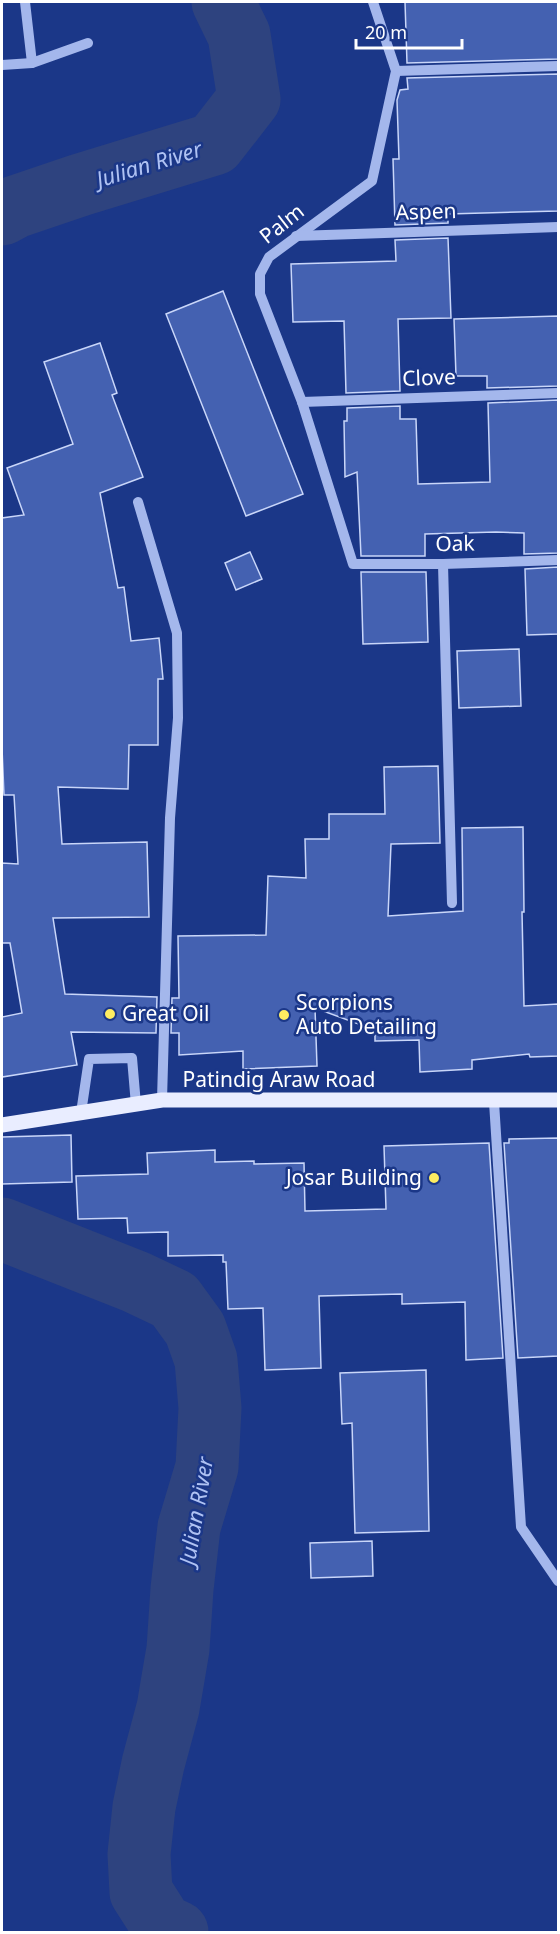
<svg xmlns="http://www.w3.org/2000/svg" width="560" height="1934" viewBox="0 0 560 1934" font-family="'Noto Sans',sans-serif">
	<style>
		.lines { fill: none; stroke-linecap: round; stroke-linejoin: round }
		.river { stroke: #2e437f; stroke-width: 63 }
		.building { fill: #4461b1; stroke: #c9d6f9; stroke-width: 1.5 }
		.minor { stroke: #a4b7ec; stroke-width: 10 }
		.major { stroke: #e9edff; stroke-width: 15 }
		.poi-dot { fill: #fdec61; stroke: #1b3788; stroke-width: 2 }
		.labels { text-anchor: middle; stroke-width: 5; stroke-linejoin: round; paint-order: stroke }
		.street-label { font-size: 21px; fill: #fff; stroke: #1b3788 }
		.poi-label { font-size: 21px; fill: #fff; stroke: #1b3788; text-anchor: start }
		.water-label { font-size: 22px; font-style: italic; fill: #afc2f3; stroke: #1b3788 }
	</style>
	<rect width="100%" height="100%" fill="#1b3788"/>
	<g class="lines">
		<!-- river -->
		<g class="river">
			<path d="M2,214L15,207L80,185L214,144L249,99L239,35L223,2"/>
			<path d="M2,1229L136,1282L174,1300L195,1329L206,1360L210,1408L207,1467L189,1527L182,1589L178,1649L168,1708L153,1764L144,1807L139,1854L141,1892L162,1925L177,1932"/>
		</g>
	</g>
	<!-- building -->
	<g class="building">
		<path d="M405,2H558V59L407,63Z"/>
		<path d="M558,74V211L448,214V223L395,225L393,159H399L397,100L400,90L408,89L407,78Z"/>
		<path d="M448,238L451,318L398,319L400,391L346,393L344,321L293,322L291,264L396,261L395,240Z"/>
		<path d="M223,291L303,494L246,516L166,314Z"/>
		<path d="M558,316V386L487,388V376H456L454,319Z"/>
		<path d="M100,343L117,393L112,395L143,477L100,493L118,588L124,587L131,641L159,638L163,679H158V745H129L128,789L58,787L62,844L147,842L149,917L53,918L65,994L157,997L156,1033L71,1032L77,1065L2,1077V1017L22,1013L10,943H2V863L18,864L14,795H4L2,748V518L24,515L7,468L73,444L44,362Z"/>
		<path d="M558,400V553L524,554V533L496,532L425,534V556H361L357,472L345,477L344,421H347V408L400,406V419H416L418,484L490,482L488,403Z"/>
		<path d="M250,552L262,579L236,590L225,563Z"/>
		<path d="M558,567V634L527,635L525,569Z"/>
		<path d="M361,572H426L428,642L363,644Z"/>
		<path d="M519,649L521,706L459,708L457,651Z"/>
		<path d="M438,766L440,843L391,844L388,916L463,911L462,828L523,827L524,912H522L524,1006L558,1004V1056L530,1057L529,1054L472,1060V1069L420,1072L419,1040L375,1041V1030L315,1008L317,1066L243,1069V1051L179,1055V1033H171L172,998H179L178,936L266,935L268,876L306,878L305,839H329V814H385L384,767Z"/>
		<path d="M71,1135L72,1182L2,1184V1137Z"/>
		<path d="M558,1138V1356L518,1358L504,1143H509V1139Z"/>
		<path d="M489,1143L503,1358L466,1360L465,1302L402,1304V1294L319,1296L321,1368L265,1370L263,1308L228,1309L226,1262H223V1255L168,1256V1232L128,1233L127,1218L78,1219L76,1176L148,1174L147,1153L215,1150V1162L254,1161V1164L304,1163L305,1211L386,1209L384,1146Z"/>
		<path d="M426,1370L429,1531L355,1533L352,1423L342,1424L340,1373Z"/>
		<path d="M372,1541L373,1576L311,1578L310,1543Z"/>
	</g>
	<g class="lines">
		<!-- minor -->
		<g class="minor">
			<path d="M25,2L32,63"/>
			<path d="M373,2L396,71L372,181L269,257L260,274V294L302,402L353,564H443L558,560"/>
			<path d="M2,65L32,63L88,43"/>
			<path d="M396,71L558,66"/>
			<path d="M296,236L558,227"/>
			<path d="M302,402L558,393"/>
			<path d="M138,502L177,633L178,718L170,818L162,1100"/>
			<path d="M443,564L452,903"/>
			<path d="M494,1102L521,1527L558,1581"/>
			<path d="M81,1113L89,1059L132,1058L136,1105"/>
		</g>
		<!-- major -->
		<path class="major" d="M2,1125L162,1100H558"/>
	</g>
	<!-- markers -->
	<g class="poi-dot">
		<circle cx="110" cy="1014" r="6"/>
		<circle cx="284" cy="1015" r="6"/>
		<circle cx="434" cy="1178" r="6"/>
	</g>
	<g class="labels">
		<!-- street labels -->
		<g class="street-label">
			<text transform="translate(426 212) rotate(-2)" y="7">Aspen</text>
			<text transform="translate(282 224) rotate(-38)" y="7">Palm</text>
			<text transform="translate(429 378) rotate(-2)" y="7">Clove</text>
			<text transform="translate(455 544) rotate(-1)" y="7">Oak</text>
			<text x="279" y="1087">Patindig Araw Road</text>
		</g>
		<!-- poi labels -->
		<g class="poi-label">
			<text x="296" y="1010">Scorpions<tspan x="296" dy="24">Auto Detailing</tspan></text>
			<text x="122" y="1021">Great Oil</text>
			<text x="422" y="1185" text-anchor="end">Josar Building</text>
		</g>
		<!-- water labels -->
		<g class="water-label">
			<text transform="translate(149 164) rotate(-17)" y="8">Julian River</text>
			<text transform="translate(196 1511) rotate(-80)" y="8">Julian River</text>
		</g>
	</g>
	<!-- border -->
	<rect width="560" height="1934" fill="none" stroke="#ffffff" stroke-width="6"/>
	<!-- scale -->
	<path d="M356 39v9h106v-9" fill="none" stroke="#ffffff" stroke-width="3"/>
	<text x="365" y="39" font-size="18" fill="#ffffff" stroke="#1b3788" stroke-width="4.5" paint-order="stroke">20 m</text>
</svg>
